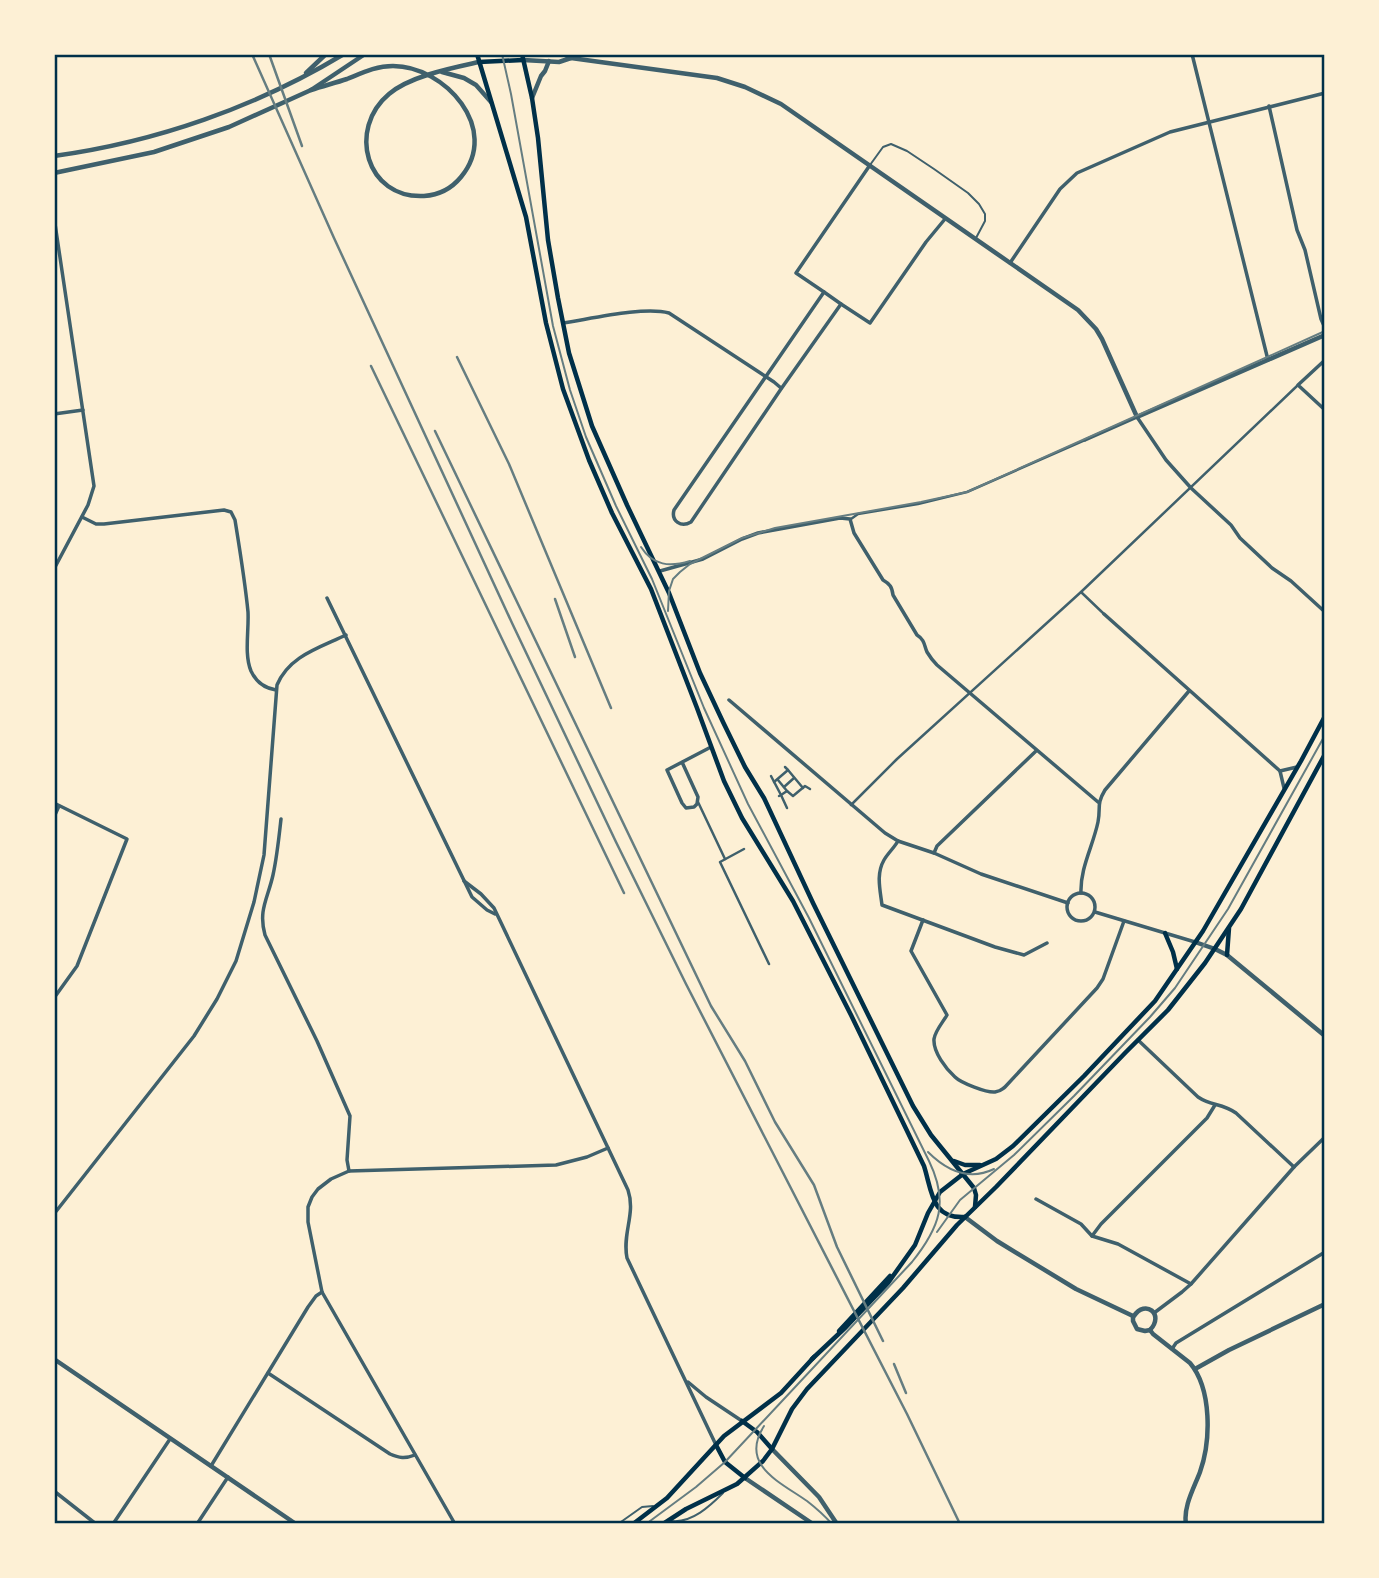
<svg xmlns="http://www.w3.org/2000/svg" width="1379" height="1578" viewBox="0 0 1379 1578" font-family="Arial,sans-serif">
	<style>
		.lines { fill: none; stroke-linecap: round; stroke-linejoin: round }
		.service { stroke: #3f606c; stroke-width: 2 }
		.pedestrian { stroke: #3f606c; stroke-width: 2.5 }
		.minor { stroke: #3f606c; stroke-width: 3.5 }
		.tertiary { stroke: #3f606c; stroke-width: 4.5 }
		.secondary { stroke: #003049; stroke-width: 4.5 }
		.tram { stroke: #657d81; stroke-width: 2 }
		.rail { stroke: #657d81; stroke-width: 2.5 }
		.neatline { fill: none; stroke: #003049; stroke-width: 2.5 }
	</style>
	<rect width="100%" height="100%" fill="#fdf0d5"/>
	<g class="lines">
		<!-- service -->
		<g class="service">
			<path d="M870,165L883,147L891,144L907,151L934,169L968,193L979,204L985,214V221L976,238"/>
			<path d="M672,1521C692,1523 710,1506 723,1493"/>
			<path d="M618,1524L642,1507L653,1506"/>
		</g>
		<!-- pedestrian -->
		<g class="pedestrian">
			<path d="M851,519L858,514L918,504L967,492L1085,440"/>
			<path d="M1081,592L1104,614"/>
			<path d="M788,770L803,788"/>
			<path d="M771,776L781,795L779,796"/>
			<path d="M778,780L787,791"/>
			<path d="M774,782L788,770L785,767"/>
			<path d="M784,787L794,778"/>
			<path d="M698,802L725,859"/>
			<path d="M851,805L897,759L1081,592L1298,385"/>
			<path d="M787,808L781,795L787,791L793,796L805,786L810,789"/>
			<path d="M744,849L720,862L769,964"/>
		</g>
		<!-- minor -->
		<g class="minor">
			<path d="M1192,54L1268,360"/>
			<path d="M1269,106L1297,230L1305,250L1321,319L1325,328"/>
			<path d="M870,165L796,273L824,292L674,510C671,521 681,528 691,522L781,389L841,304L870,323L926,242L945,219"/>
			<path d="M54,209V207"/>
			<path d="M54,217L94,486L88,505L54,569"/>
			<path d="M1010,263L1060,189L1077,173L1170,132L1325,93"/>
			<path d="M824,292L841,304"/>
			<path d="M563,323C590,319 644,306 669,313L774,382L781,388"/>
			<path d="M1325,360L1298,385L1325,410"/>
			<path d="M54,414L83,410"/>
			<path d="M1085,440L1137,417L1166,460L1191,488L1231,525L1240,538L1272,568L1291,581L1325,612"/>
			<path d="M82,517L96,524H104L224,510L231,512L235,520C240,551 245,581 248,612C249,631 244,654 251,671C256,682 264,688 276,690"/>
			<path d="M660,571L703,559L742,539L758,533L840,518L850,519L854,533L883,580C890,584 892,587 893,595L917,635C925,640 924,645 927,652C930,657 933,661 937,665L1098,802"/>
			<path d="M327,598L472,897L487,910L495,914"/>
			<path d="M1104,614L1280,771L1284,788"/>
			<path d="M729,700L885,833L898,841L934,853L981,874L1068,903"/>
			<path d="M682,762L698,797L697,804L694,807L686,808L682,803L667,770L711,747"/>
			<path d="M1280,771L1297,767"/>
			<path d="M54,803L127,839L77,966L54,998"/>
			<path d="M54,817L59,806"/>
			<path d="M281,819C279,837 277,857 273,875C268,898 258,910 265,935L317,1041L350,1116L347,1160L349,1171"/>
			<path d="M898,841C894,848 888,853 884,860C876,874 880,889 882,905L995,947L1024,955L1047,943"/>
			<path d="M934,853L937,846L1036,751"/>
			<path d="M464,881L481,894L494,908L628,1190C636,1214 622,1233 627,1258L716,1445"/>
			<circle cx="1081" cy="907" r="14"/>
			<path d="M1081,893C1080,868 1093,846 1098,822C1101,807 1096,805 1105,790L1189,691"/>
			<path d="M1095,912L1195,942"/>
			<path d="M923,920L911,951L947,1015C943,1022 935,1031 934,1039C933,1052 946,1069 955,1077C961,1083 987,1093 995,1092C1001,1091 1001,1090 1005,1087L1097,988L1103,979L1124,921"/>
			<path d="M1138,1040L1198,1097C1211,1106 1222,1103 1236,1113L1294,1167"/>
			<path d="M1036,1199L1081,1224L1092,1236L1118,1244L1191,1284"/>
			<path d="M54,1214L194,1036L217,999L236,961L254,902L264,855L277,685C289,656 319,648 346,635"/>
			<path d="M1092,1236L1101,1224L1207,1118L1215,1105"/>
			<path d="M1154,1313L1182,1292L1191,1284L1294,1167L1325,1137"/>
			<path d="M1172,1349L1176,1343L1325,1252"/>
			<path d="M268,1373L390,1454C399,1458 405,1459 415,1455"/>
			<path d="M688,1382L706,1397L742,1421"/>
			<path d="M211,1466L308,1307L316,1296L322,1292"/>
			<path d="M54,1491L96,1524"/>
			<path d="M113,1524L170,1439"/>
			<path d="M197,1524L228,1477"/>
			<path d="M455,1524L322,1292L308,1222V1207L312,1197L318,1189L331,1179L349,1171L556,1165L587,1157L608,1148"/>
		</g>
		<!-- tertiary -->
		<g class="tertiary">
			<path d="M564,54L571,58L717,78L745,87L781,104L1078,310L1096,329L1102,339L1137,417L1325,335"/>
			<path d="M523,60L559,62L571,58"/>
			<path d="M442,72L464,78L476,85L491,102"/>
			<path d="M306,73L326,54"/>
			<path d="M311,90C323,86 335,83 347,79C362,73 376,66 393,66C445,66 501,129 461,177C452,188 439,195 424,196C366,199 347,129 389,94C410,76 452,68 479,62"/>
			<path d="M532,98L541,76L545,71L549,61"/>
			<path d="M54,156C156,142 256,107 344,54"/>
			<path d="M54,173L154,152L229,127L311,90L365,54"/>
			<path d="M1195,942L1215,949L1227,955L1325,1036"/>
			<path d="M965,1217L997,1241L1076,1289L1133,1316"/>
			<path d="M1133,1316V1321L1137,1329L1145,1331L1150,1330"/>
			<path d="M1134,1316C1145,1299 1165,1314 1150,1330"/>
			<path d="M1150,1330L1153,1334L1190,1363C1212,1389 1211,1441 1200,1472C1194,1488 1183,1507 1186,1524"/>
			<path d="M54,1359L296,1524"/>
			<path d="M1195,1369L1229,1350L1325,1304"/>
			<path d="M772,1449L819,1497L837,1524"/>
			<path d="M745,1478L813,1524"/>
		</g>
		<!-- secondary -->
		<g class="secondary">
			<path d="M477,54L526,217L546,323L563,389L589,460L612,513L651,589L697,708L724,781L742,818L793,901L851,1015L924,1166C932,1191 931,1219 965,1217"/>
			<path d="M522,54L532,98L538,138L548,240L558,298L569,353L592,426L627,505L669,593L700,673L723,722L745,767L764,798L813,903L913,1106L931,1135L974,1188L976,1195L975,1207"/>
			<path d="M479,62L523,60"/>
			<path d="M1165,933L1173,952L1177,969"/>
			<path d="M1227,955L1229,928"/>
			<path d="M954,1161L965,1165H980"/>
			<path d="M839,1331L890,1276"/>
			<path d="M812,1359L846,1327L888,1283L915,1245L928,1213L940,1192L963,1174L996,1159L1013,1146L1084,1076L1155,1001L1203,931L1301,761L1325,716"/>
			<path d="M742,1421L757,1432L772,1449"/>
			<path d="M716,1445L725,1462L745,1478"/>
			<path d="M633,1524L667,1498L724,1436L781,1393L814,1357"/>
			<path d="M663,1524L686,1509L737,1484L763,1461L772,1449L792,1409L807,1389L903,1288L957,1225L996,1187L1126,1052L1168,1010L1205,963L1241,909L1325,754"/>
		</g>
		<!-- tram -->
		<g class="tram">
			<path d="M502,54L511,94L553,326L570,390L586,437L616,506L652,579L704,708L748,804L809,918L929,1161C949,1202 940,1227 912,1262L725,1462L696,1487L646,1524"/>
			<path d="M641,547C653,566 670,567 690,561"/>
			<path d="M668,611L669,591L673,579L680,572L690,564L742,538L775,528L921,502L967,492L1325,331"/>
			<path d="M928,1152C946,1170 969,1181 994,1169"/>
			<path d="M937,1232L960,1200L1014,1155L1074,1096L1150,1017L1175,988L1228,909L1325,735"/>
			<path d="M764,1426C739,1465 780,1482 807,1501C816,1508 824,1515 832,1524"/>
		</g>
		<!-- rail -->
		<g class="rail">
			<path d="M252,54L334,238L512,623L616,842L686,984L907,1414L960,1524"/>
			<path d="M269,54L302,146"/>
			<path d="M457,357L509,464L611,708"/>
			<path d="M371,366L624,893"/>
			<path d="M435,431L711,1006L745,1061L775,1122L814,1185L837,1247L883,1341"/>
			<path d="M555,599L575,657"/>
			<path d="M894,1364L906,1393"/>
		</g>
	</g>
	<!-- border -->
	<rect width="1379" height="1578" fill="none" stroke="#fdf0d5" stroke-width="112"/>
	<rect x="56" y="56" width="1267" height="1466" class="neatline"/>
</svg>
